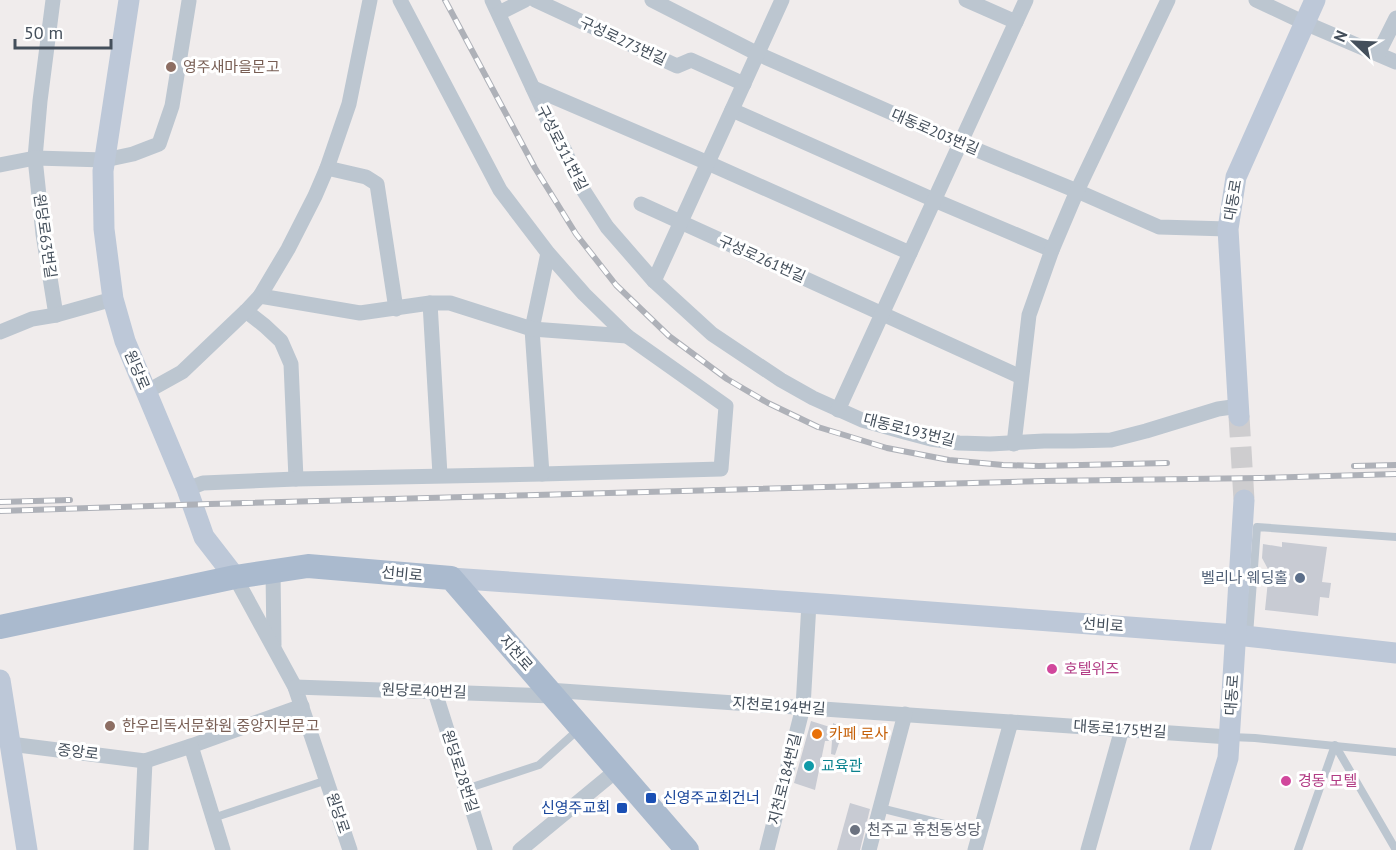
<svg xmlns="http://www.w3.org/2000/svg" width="1396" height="850" viewBox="0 0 1396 850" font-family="'PT Sans','Noto Sans KR',sans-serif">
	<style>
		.building { fill: #c8cbd3 }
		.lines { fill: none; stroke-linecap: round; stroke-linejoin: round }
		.secondary-tunnel { stroke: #cecdcf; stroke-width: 21; stroke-dasharray: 21 10; stroke-linecap: butt }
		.lane { stroke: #bcc6d0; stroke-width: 8 }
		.street { stroke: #bcc6d0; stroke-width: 15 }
		.secondary { stroke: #bdc8d8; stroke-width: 21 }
		.primary { stroke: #aabace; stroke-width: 24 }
		.rail-casing { stroke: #aeb1b8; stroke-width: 6 }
		.rail { stroke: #fff; stroke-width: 4; stroke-dasharray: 11; stroke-linecap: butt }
		.education-dot { fill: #8d6e63; stroke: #fff; stroke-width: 2 }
		.service-dot { fill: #5c6f8a; stroke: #fff; stroke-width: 2 }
		.hotel-dot { fill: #d1479c; stroke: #fff; stroke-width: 2 }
		.food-dot { fill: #e8710a; stroke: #fff; stroke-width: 2 }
		.culture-dot { fill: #0f9aa8; stroke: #fff; stroke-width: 2 }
		.transit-dot { fill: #1a4fb4; stroke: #fff; stroke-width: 2 }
		.worship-dot { fill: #6b7280; stroke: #fff; stroke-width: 2 }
		.labels { text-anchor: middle; stroke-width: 6; stroke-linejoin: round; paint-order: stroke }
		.street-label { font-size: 15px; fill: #444f5b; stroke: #fff }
		.education-label { font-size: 15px; fill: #785e54; stroke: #fff; text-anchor: start }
		.service-label { font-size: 15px; fill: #4e5e75; stroke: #fff; text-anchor: end }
		.hotel-label { font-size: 15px; fill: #b23c85; stroke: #fff; text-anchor: start }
		.food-label { font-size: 15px; fill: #c56008; stroke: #fff; text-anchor: start }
		.culture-label { font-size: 15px; fill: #0d838f; stroke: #fff; text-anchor: start }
		.transit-label { font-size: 15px; fill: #164399; stroke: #fff; text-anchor: start }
		.worship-label { font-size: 15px; fill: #5b616d; stroke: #fff; text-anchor: start }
	</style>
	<rect width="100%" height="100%" fill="#f0ecec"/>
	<!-- building -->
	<g class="building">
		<path d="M1282,542L1327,547L1322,582L1331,583L1329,598L1320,597L1318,616L1265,610L1269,571L1262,558L1263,544L1282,547Z"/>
		<path d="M811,721L833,728V723L844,728L835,755L831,754L832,741H825L815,790L794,783Z"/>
		<path d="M850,803L870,809L860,850H837Z"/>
	</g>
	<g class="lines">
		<!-- secondary-tunnel -->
		<path class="secondary-tunnel" d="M1239,416L1244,500"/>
		<!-- lane -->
		<g class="lane">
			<path d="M1249,635L1257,527L1396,537"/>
			<path d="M1231,737L1255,738L1396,752"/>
			<path d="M466,789L539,765L579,729"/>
			<path d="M880,808L980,833"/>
			<path d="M213,818L327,780"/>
			<path d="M1298,850L1335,745L1396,850"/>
		</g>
		<!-- street -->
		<g class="street">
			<path d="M53,0L40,101L35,158L43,234L56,315"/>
			<path d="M400,0L500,190L548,253L584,294L627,336L726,406L721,469L542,474L532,329L548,253"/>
			<path d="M492,0L550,125L565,151L578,182L607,227L654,281L712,334L781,380L813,398L862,420L901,431L931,439L959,443L990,444L1044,441H1073L1111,440L1146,431L1218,409L1239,406"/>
			<path d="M535,0L677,66L691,60L744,84"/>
			<path d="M652,0L758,54L960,143L1077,191L1159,227L1228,229"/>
			<path d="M966,0L1016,22"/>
			<path d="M1256,0L1305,23L1396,62"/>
			<path d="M499,13L525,0"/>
			<path d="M1378,54L1396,18"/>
			<path d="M533,88L708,163L910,253"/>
			<path d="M732,110L934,200L1052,250"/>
			<path d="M0,165L35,158L105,160L133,154L159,144L172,106L189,1"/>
			<path d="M327,168L366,177L377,184L396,309"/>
			<path d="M641,204L1021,377"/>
			<path d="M654,281L782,0"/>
			<path d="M260,296L360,313L430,303"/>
			<path d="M246,311L265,326L281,341L291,364L296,479"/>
			<path d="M0,332L32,319L56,315L113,299"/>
			<path d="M146,392L182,372L246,311L260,296L288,249L315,196L327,168L349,104L370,0"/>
			<path d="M838,410L1026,0"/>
			<path d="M1014,444L1029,315L1052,250L1077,191L1168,0"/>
			<path d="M440,475L430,303H450L532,329L627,336"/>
			<path d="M187,489L203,483L296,479L542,474"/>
			<path d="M273,571L274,645"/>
			<path d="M235,577L295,687L350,850"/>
			<path d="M295,687L553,696"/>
			<path d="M548,690L1229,737"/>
			<path d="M435,692L485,850"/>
			<path d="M10,744L145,761L191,746L302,706"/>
			<path d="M191,746L223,850"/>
			<path d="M141,850L145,761"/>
			<path d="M520,850L617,770"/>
			<path d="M767,850L803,707L809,603"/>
			<path d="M869,850L905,714"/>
			<path d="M975,850L1011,722"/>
			<path d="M1088,850L1122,729"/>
		</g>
		<!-- secondary -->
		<g class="secondary">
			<path d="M129,0L103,171L104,229L113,299L125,341L187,489L204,537L235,577"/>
			<path d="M1239,416L1228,229L1236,177L1315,0"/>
			<path d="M451,578L837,605L1236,635L1396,653"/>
			<path d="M0,680L27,850"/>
			<path d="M1200,850L1228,758L1244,500"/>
		</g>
		<!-- primary -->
		<path class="primary" d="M0,627L235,577L308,566L451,578L687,850"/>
		<!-- rail casing -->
		<g class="rail-casing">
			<g id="rail">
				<path d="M445,0L535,168L576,234L616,285L669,336L727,379L768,403L818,427L887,448L949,460L1003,465L1039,466L1167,463"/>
				<path d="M1354,466L1396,465"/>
				<path d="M0,502L70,500"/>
				<path d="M0,511L210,504L1045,481L1260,478L1396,474"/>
			</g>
		</g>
		<!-- rail -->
		<use href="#rail" class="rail"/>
	</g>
	<!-- markers -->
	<g class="education-dot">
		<circle cx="171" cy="67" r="6"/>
		<circle cx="110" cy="726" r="6"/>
	</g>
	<circle class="service-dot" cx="1300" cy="578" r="6"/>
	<g class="hotel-dot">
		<circle cx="1052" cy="669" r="6"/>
		<circle cx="1286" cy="781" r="6"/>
	</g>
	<circle class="food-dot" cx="817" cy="734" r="6"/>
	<circle class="culture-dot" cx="809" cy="766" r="6"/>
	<g class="transit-dot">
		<rect x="645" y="792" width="12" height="12" rx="3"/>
		<rect x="616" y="802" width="12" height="12" rx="3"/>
	</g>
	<circle class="worship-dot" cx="855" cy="830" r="6"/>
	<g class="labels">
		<!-- street labels -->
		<g class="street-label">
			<text transform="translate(623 41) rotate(25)" y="5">구성로273번길</text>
			<text transform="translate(935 132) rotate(23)" y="5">대동로203번길</text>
			<text transform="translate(562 148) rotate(63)" y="5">구성로311번길</text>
			<text transform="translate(1233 200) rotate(-80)" y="5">대동로</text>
			<text transform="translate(45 236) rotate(82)" y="5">원당로63번길</text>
			<text transform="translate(762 259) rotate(24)" y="5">구성로261번길</text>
			<text transform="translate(137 370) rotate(67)" y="5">원당로</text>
			<text transform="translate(909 430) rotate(14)" y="5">대동로193번길</text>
			<text transform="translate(402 574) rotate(5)" y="5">선비로</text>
			<text transform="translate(1103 625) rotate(4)" y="5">선비로</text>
			<text transform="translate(516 653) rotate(49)" y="5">지천로</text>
			<text transform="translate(424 691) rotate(2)" y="5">원당로40번길</text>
			<text transform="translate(1232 695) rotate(-86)" y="5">대동로</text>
			<text transform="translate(779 706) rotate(4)" y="5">지천로194번길</text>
			<text transform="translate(1120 729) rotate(4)" y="5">대동로175번길</text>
			<text transform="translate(78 752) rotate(7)" y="5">중앙로</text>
			<text transform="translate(460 771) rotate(72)" y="5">원당로28번길</text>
			<text transform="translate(785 779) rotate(-76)" y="5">지천로184번길</text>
			<text transform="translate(338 813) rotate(71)" y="5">원당로</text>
		</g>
		<!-- education labels -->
		<g class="education-label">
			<text x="183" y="72">영주새마을문고</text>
			<text x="122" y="731">한우리독서문화원 중앙지부문고</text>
		</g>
		<!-- service labels -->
		<g class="service-label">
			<text x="1288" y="583">벨리나 웨딩홀</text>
		</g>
		<!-- hotel labels -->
		<g class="hotel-label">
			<text x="1064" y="674">호텔위즈</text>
			<text x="1298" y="786">경동 모텔</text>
		</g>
		<!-- food labels -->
		<g class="food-label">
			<text x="829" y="739">카페 로사</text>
		</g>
		<!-- culture labels -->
		<g class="culture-label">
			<text x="821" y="771">교육관</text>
		</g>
		<!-- transit labels -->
		<g class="transit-label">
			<text x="663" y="803">신영주교회건너</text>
			<text x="610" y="813" text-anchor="end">신영주교회</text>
		</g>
		<!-- worship labels -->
		<g class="worship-label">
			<text x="867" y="835">천주교 휴천동성당</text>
		</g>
	</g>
	<!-- north arrow -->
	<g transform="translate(1354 42) rotate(293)" stroke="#ffffff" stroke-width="4.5" paint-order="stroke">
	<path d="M0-4.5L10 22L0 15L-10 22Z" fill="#444f5b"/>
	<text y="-9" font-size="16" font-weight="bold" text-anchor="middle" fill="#444f5b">N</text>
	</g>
	<!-- scale -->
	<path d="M15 39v9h96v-9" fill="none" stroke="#444f5b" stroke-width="3"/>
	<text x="24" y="39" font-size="18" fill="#444f5b" stroke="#ffffff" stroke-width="4.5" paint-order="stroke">50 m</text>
</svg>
